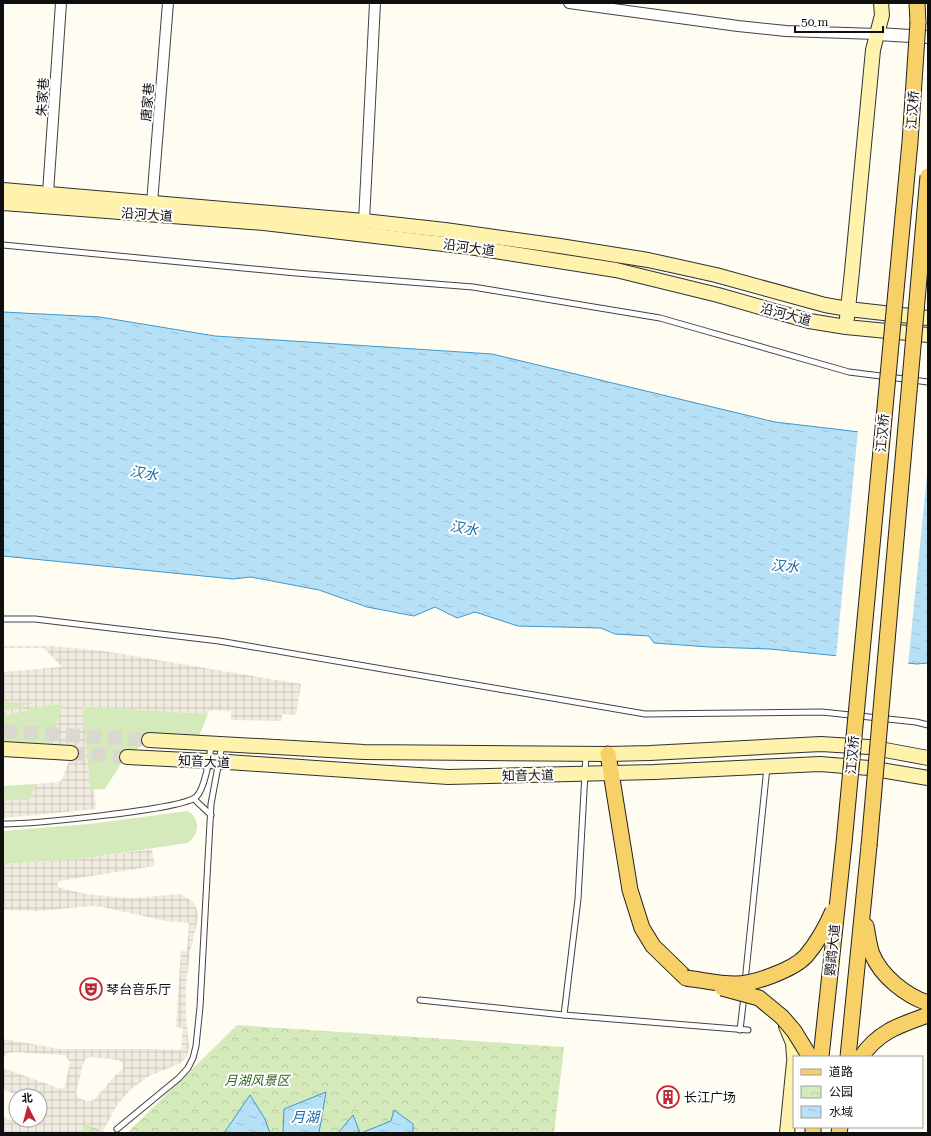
<svg xmlns="http://www.w3.org/2000/svg" width="931" height="1136" viewBox="0 0 931 1136" font-family="'Roboto Serif','Noto Sans SC',serif">
	<style>
		.grass { fill: #d5eaba }
		.park { fill: url(#park-crowns) }
		.plaza { fill: url(#plaza-grid); fill-rule: evenodd }
		.water { fill: url(#water-ripples); stroke: #3d99cd }
		.pier { fill: #fffcf1 }
		.lines { fill: none; stroke-linecap: round; stroke-linejoin: round }
		.secondary-tunnel { stroke: #dbd8cf; stroke-width: 14; stroke-dasharray: 14 7; stroke-linecap: butt }
		.service-casing { stroke: #424242; stroke-width: 7 }
		.minor-casing { stroke: #424242; stroke-width: 12 }
		.tertiary-casing { stroke: #424242; stroke-width: 14 }
		.secondary-casing { stroke: #313131; stroke-width: 16 }
		.primary-casing { stroke: #202020; stroke-width: 17 }
		.service { stroke: #fff; stroke-width: 5 }
		.minor { stroke: #fff; stroke-width: 10 }
		.tertiary { stroke: #fff; stroke-width: 12 }
		.secondary { stroke: #fef2ad; stroke-width: 14 }
		.primary { stroke: #f8d068; stroke-width: 15 }
		.primary-bridge-casing { stroke: #202020; stroke-width: 17; stroke-linecap: butt }
		.primary-bridge { stroke: #f8d068; stroke-width: 15 }
		.labels { text-anchor: middle; stroke-width: 4; stroke-linejoin: round; paint-order: stroke }
		.street-label { font-size: 13px; fill: #0f0f0f; stroke: #fff }
		.poi-label { font-size: 13px; fill: #0f0f0f; stroke: #fff; text-anchor: start }
		.park-label { font-size: 13px; font-style: italic; fill: #30671f; stroke: #fff }
		.water-label { font-size: 14px; font-style: italic; fill: #186aa1; stroke: #fff }
	</style>
	<defs>
		<pattern id="park-crowns" width="20" height="18" patternUnits="userSpaceOnUse"><rect width="20" height="18" fill="#d5eaba"/><path d="M2 6a3 3 0 1 1 6 0M12 15a3 3 0 1 1 6 0" fill="none" stroke="#b6c89f"/></pattern>
		<pattern id="plaza-grid" width="8" height="8" patternUnits="userSpaceOnUse"><rect width="8" height="8" fill="#f0ebdf"/><path d="M0 4h8M4 0v8" fill="none" stroke="#cdc8be"/></pattern>
		<pattern id="water-ripples" width="26" height="14" patternUnits="userSpaceOnUse"><rect width="26" height="14" fill="#b6e0f6"/><path d="M2 4q2-2 4 0t4 0M15 11q2-2 4 0t4 0" fill="none" stroke="#9bbfd2"/></pattern>
	</defs>
	<rect width="100%" height="100%" fill="#fffcf1"/>
	<!-- grass -->
	<g class="grass">
		<path d="M3,701L35,703L3,711Z"/>
		<path d="M52,704L63,705L50,744L3,741V716Z"/>
		<path d="M83,706L208,714L199,736L149,740L134,751L122,762L105,789L90,790Z"/>
		<path d="M36,784L29,800L3,801V786Z"/>
		<path d="M187,811C201,818 200,835 187,843L81,859L3,864V831L90,824Z"/>
	</g>
	<!-- park -->
	<g class="park">
		<path d="M237,1025L564,1047L554,1133H127Z"/>
		<path d="M85,1123L107,1133H81Z"/>
	</g>
	<!-- plaza -->
	<g class="plaza">
		<path d="M3,646H51L104,651L301,684L296,715L282,714V721L231,720V711L210,710L208,714L83,706L90,790H94L96,809L3,818V801L29,800L36,784L59,782L62,779L71,756L67,746L50,744L63,705L52,704L3,716V711L34,703L3,701V672L62,667L44,648H3Z"/>
		<path d="M152,849L155,866L59,881L57,886L60,888L86,894L114,897L134,898L181,894L194,903L197,910L198,918L190,952L186,984V1016L189,1047L187,1057L179,1064L149,1076L131,1089L117,1105L103,1131L86,1123L81,1133H23L20,1132L19,1133H3V1117L17,1122L18,1120H40V1096H22L3,1090V1068L61,1089L65,1087L70,1062L65,1055L15,1052L8,1053L3,1058V1039L60,1049H154L181,1050L183,1028L176,1027L181,951H187L189,923L166,921L102,907L90,906L38,911L3,910V864L81,859ZM90,1057L119,1060L123,1064V1068L112,1079L95,1099L91,1101H86L77,1097L76,1092L84,1061L87,1058Z"/>
	</g>
	<!-- water -->
	<g class="water">
		<path d="M3,312L100,317L215,336L492,354L775,422L928,440V663L917,664L770,649L709,647L654,643L649,636L615,634L601,628L518,626L475,612L457,618L435,607L414,616L367,607L319,590L251,577L233,579L3,556Z"/>
		<path d="M326,1092L319,1133H283L284,1109Z"/>
		<path d="M250,1095L265,1119L270,1133H224Z"/>
		<path d="M394,1110L413,1124V1133H361L391,1121Z"/>
		<path d="M353,1115L360,1133H338Z"/>
	</g>
	<!-- pier -->
	<path class="pier" d="M858,430L928,438V465L908,665L836,657Z"/>
	<g class="lines">
		<!-- secondary-tunnel -->
		<g class="secondary-tunnel">
			<path d="M3,731L149,740"/>
			<path d="M71,753L127,757"/>
		</g>
		<!-- service casing -->
		<g class="service-casing">
			<g id="service">
				<path d="M3,245L296,273L473,287L660,318L849,372L928,382"/>
				<path d="M3,619H35L219,641L645,714L822,712L916,722L928,725"/>
				<path d="M194,799L211,815"/>
				<path d="M3,824C30,824 181,810 196,797C205,789 210,756 211,745"/>
				<path d="M745,982L767,767"/>
				<path d="M420,1000L564,1015L748,1030"/>
				<path d="M564,1015L578,899L586,755"/>
				<path d="M740,1030L744,996"/>
				<path d="M117,1129L179,1078L188,1068L193,1058L196,1046L200,1007L211,804L222,745"/>
			</g>
		</g>
		<!-- minor casing -->
		<g class="minor-casing">
			<g id="minor">
				<path d="M569,3L738,26L786,31L877,34"/>
				<path d="M48,193L61,3"/>
				<path d="M152,203L168,3"/>
				<path d="M364,221L375,3"/>
			</g>
		</g>
		<!-- tertiary casing -->
		<g class="tertiary-casing">
			<path id="tertiary" d="M877,34L928,37"/>
		</g>
		<!-- secondary casing -->
		<g class="secondary-casing">
			<g id="secondary">
				<path d="M3,190L364,221L445,230L560,246L648,260L716,275L825,305L848,309L928,318"/>
				<path d="M3,203L264,223L469,247L616,270L718,295L809,321L846,327L928,335"/>
				<path d="M847,318L852,271L873,50L882,15L881,3"/>
				<path d="M149,740L364,752L608,754L650,753L821,744L869,747L928,758"/>
				<path d="M3,749L71,753"/>
				<path d="M127,757L228,762L448,777L654,772L820,764L869,768L928,778"/>
				<path d="M786,1026L793,1043L794,1057"/>
				<path d="M787,1133L794,1062"/>
			</g>
		</g>
		<!-- primary casing -->
		<g class="primary-casing">
			<g id="primary">
				<path d="M917,3L918,22"/>
				<path d="M608,754L630,890L642,928L653,946L686,978"/>
				<path d="M866,926C868,936 869,946 872,954C881,976 906,996 928,1003"/>
				<path d="M848,1057L869,846"/>
				<path d="M861,1057C879,1031 900,1025 928,1015"/>
				<path d="M813,1133V1127"/>
				<path d="M839,1133L840,1127"/>
			</g>
		</g>
		<!-- service -->
		<use href="#service" class="service"/>
		<!-- minor -->
		<use href="#minor" class="minor"/>
		<!-- tertiary -->
		<use href="#tertiary" class="tertiary"/>
		<!-- secondary -->
		<use href="#secondary" class="secondary"/>
		<!-- primary -->
		<use href="#primary" class="primary"/>
		<!-- primary-bridge casing -->
		<g class="primary-bridge-casing">
			<g id="primary-bridge">
				<path d="M869,846L928,176"/>
				<path d="M686,978C702,980 719,984 735,984C754,984 793,970 806,956C817,943 826,927 833,911"/>
				<path d="M722,988L759,998L782,1017L794,1031L810,1057"/>
				<path d="M821,1057L844,843L910,142L918,22"/>
			</g>
		</g>
		<!-- primary-bridge -->
		<use href="#primary-bridge" class="primary-bridge"/>
	</g>
	<!-- icons -->
	<defs>
		<g id="theatre-ring" transform="scale(1.15)"><circle r="9.5" fill="#fff" stroke="#bf2733" stroke-width="1.5"/><path d="M-5-5.5Q0-4 5-5.5V0Q5 5 0 6Q-5 5-5 0ZM-3.3-2.5H-1v1.5H-3.3ZM1-2.5H3.3v1.5H1ZM-2.8 1Q0 5.5 2.8 1Z" fill="#bf2733"/></g>
		<g id="building-ring" transform="scale(1.15)"><circle r="9.5" fill="#fff" stroke="#bf2733" stroke-width="1.5"/><path d="M-4-6H4V6H1V3H-1V6H-4ZM-2.5-4.3h1.7v1.8h-1.7ZM.8-4.3h1.7v1.8H.8ZM-2.5-1h1.7V.8h-1.7ZM.8-1h1.7V.8H.8Z" fill="#bf2733"/></g>
	</defs>
	<g fill-rule="evenodd">
		<use href="#theatre-ring" x="91" y="989"/>
		<use href="#building-ring" x="668" y="1097"/>
	</g>
	<g class="labels">
		<!-- street labels -->
		<g class="street-label">
			<text transform="translate(42 97) rotate(-86)" y="5">朱家巷</text>
			<text transform="translate(147 102) rotate(-85)" y="5">唐家巷</text>
			<text transform="translate(912 110) rotate(-86)" y="5">江汉桥</text>
			<text transform="translate(147 214) rotate(4)" y="5">沿河大道</text>
			<text transform="translate(469 247) rotate(8)" y="5">沿河大道</text>
			<text transform="translate(786 314) rotate(15)" y="5">沿河大道</text>
			<text transform="translate(882 433) rotate(-85)" y="5">江汉桥</text>
			<text transform="translate(852 755) rotate(-85)" y="5">江汉桥</text>
			<text transform="translate(204 761) rotate(3)" y="5">知音大道</text>
			<text transform="translate(528 775) rotate(-1)" y="5">知音大道</text>
			<text transform="translate(832 950) rotate(-84)" y="5">鹦鹉大道</text>
		</g>
		<!-- poi labels -->
		<g class="poi-label">
			<text x="106" y="994">琴台音乐厅</text>
			<text x="684" y="1102">长江广场</text>
		</g>
		<!-- park labels -->
		<g class="park-label">
			<text x="257" y="1085">月湖风景区</text>
		</g>
		<!-- water labels -->
		<g class="water-label">
			<text transform="translate(144 473) rotate(10)" y="5">汉水</text>
			<text transform="translate(464 528) rotate(10)" y="5">汉水</text>
			<text transform="translate(785 566) rotate(5)" y="5">汉水</text>
			<text x="305" y="1122">月湖</text>
		</g>
	</g>
	<!-- border -->
	<rect width="931" height="1136" fill="none" stroke="#0f0f0f" stroke-width="8"/>
	<!-- legend -->
	<rect x="793" y="1056" width="130" height="72" fill="#ffffff" stroke="#9f9f9f"/>
	<rect x="801" y="1069" width="20" height="6" fill="#f8d068" stroke="#9f9f9f"/>
	<text x="829" y="1076" font-size="12" fill="#0f0f0f">道路</text>
	<rect x="801" y="1086" width="20" height="12" fill="url(#park-crowns)" stroke="#9f9f9f"/>
	<text x="829" y="1096" font-size="12" fill="#0f0f0f">公园</text>
	<rect x="801" y="1106" width="20" height="12" fill="url(#water-ripples)" stroke="#9f9f9f"/>
	<text x="829" y="1116" font-size="12" fill="#0f0f0f">水域</text>
	<!-- north arrow -->
	<g transform="translate(28 1108) rotate(354)"><circle r="19" fill="#ffffff" stroke="#9f9f9f"/>
	<path d="M0-3L7 15L0 10L-7 15Z" fill="#bf2733"/>
	<text y="-6" font-size="11" font-weight="bold" text-anchor="middle" fill="#0f0f0f">北</text>
	</g>
	<!-- scale -->
	<path d="M795 26v6h88v-6" fill="none" stroke="#0f0f0f" stroke-width="2"/>
	<text x="801" y="26" font-size="12" fill="#0f0f0f" stroke="#ffffff" stroke-width="3" paint-order="stroke">50 m</text>
</svg>
